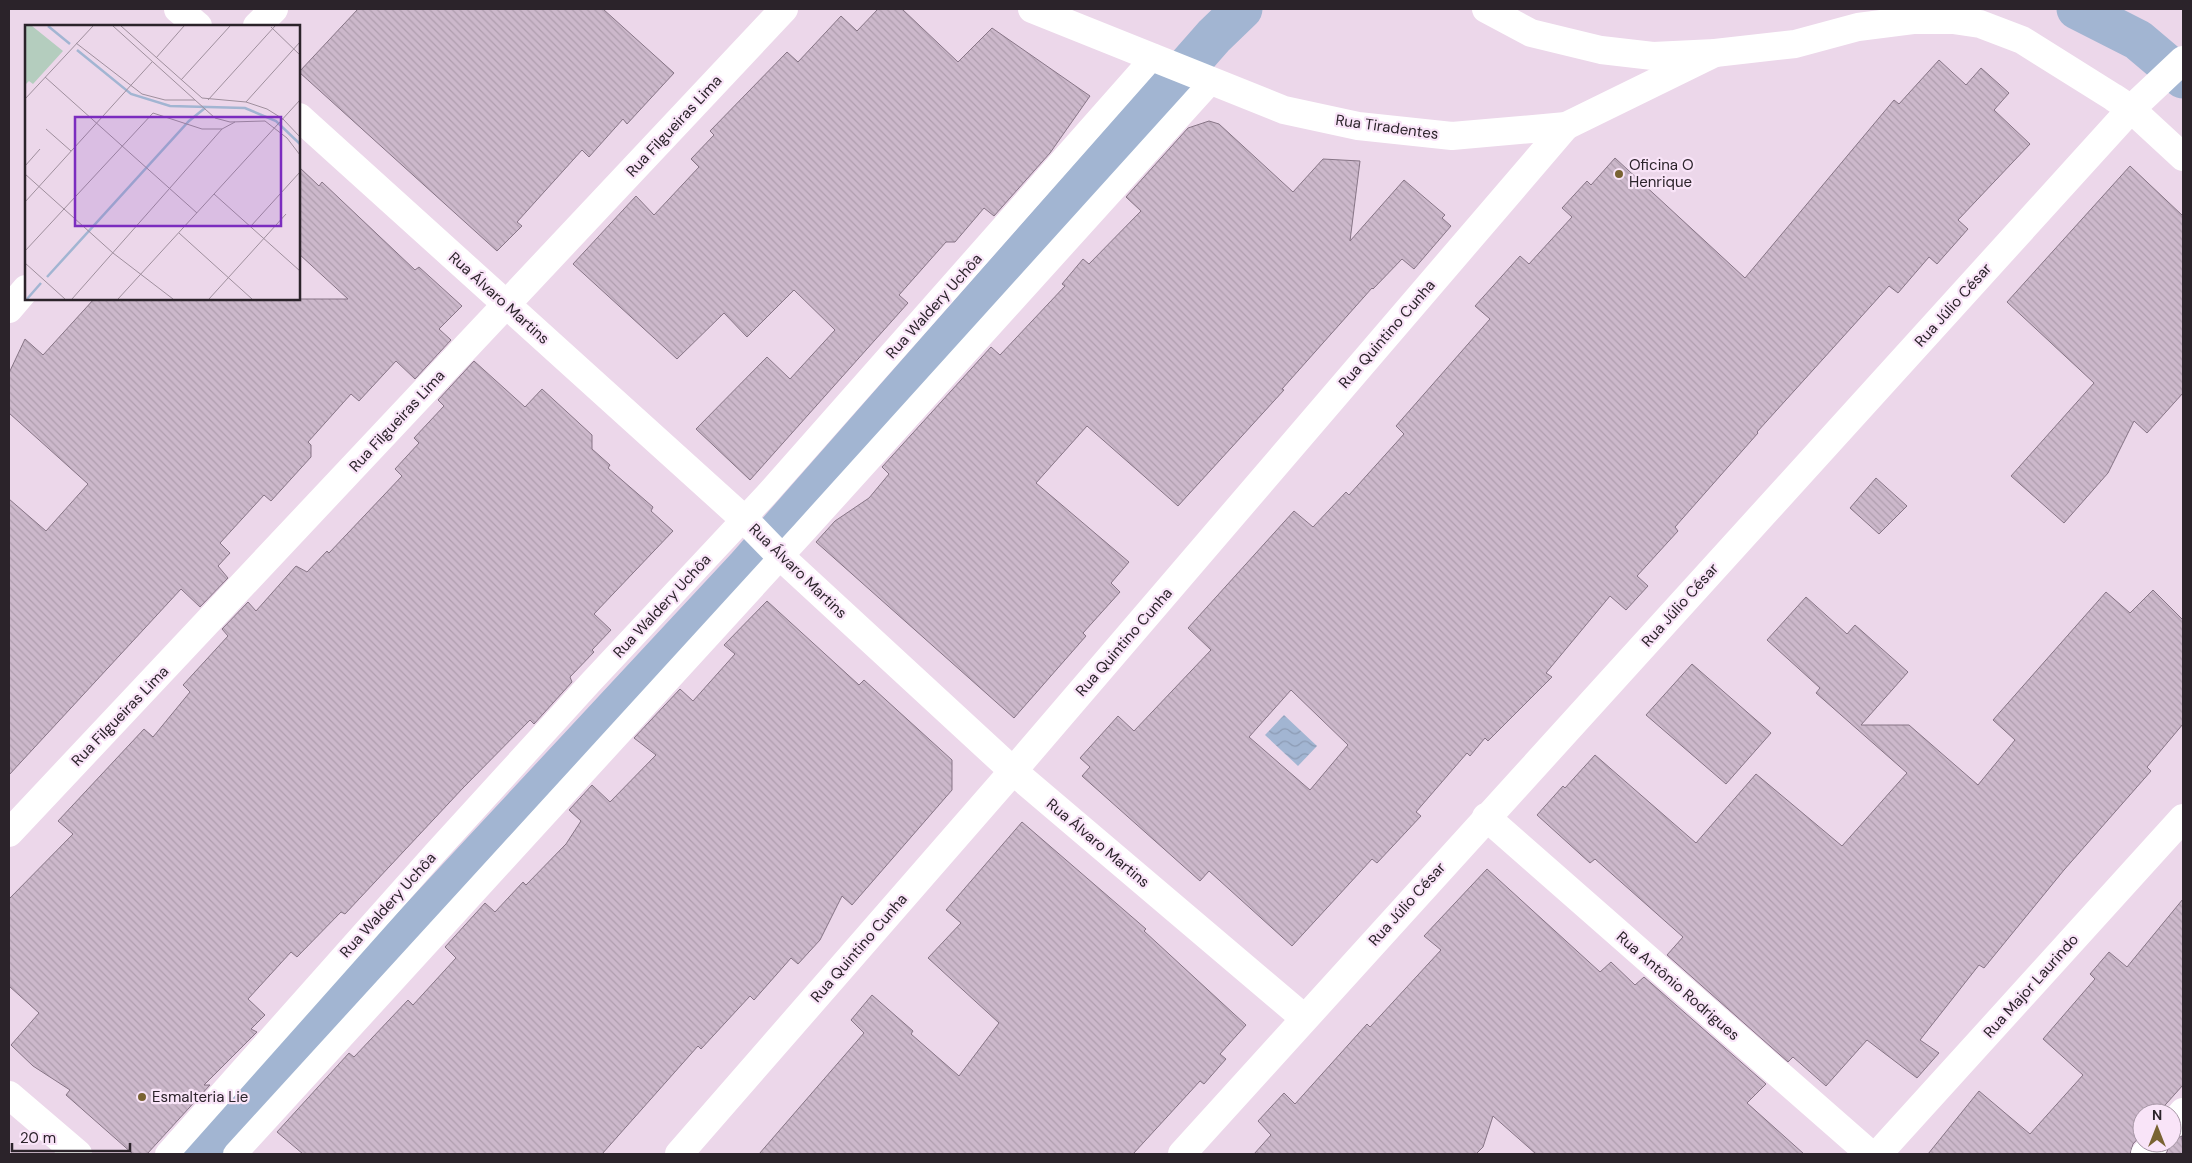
<svg xmlns="http://www.w3.org/2000/svg" width="2192" height="1163" viewBox="0 0 2192 1163" font-family="'DM Sans',sans-serif">
	<style>
		.water { fill: url(#water-waves) }
		.lines { fill: none; stroke-linecap: round; stroke-linejoin: round }
		.canal { stroke: #a2b5d2; stroke-width: 41 }
		.building { fill: url(#building-back-hatch); stroke: #877586; fill-rule: evenodd }
		.lane { stroke: #fff; stroke-width: 24 }
		.street { stroke: #fff; stroke-width: 28 }
		.secondary { stroke: #fff; stroke-width: 28 }
		.primary { stroke: #fff; stroke-width: 28 }
		.poi-dot { fill: #796332; stroke: #f9e4f8; stroke-width: 2 }
		.labels { text-anchor: middle; stroke-width: 4.5; stroke-linejoin: round; paint-order: stroke }
		.street-label { font-size: 15px; fill: #2b232a; stroke: #f9e4f8 }
		.poi-label { font-size: 15px; fill: #2b232a; stroke: #f9e4f8; text-anchor: start }
		.inset-river { fill: none; stroke: #a2b5d2; stroke-width: 2.5 }
		.inset-road { fill: none; stroke: #9f8f9d; stroke-width: 1 }
		.view { fill: #7b2cbf; fill-opacity: 0.15; stroke: #7b2cbf; stroke-width: 2.5 }
		.inset-edge { fill: none; stroke: #2b232a; stroke-width: 2.5 }
	</style>
	<defs>
		<pattern id="water-waves" width="16" height="10" patternUnits="userSpaceOnUse" patternTransform="scale(1.25)"><rect width="16" height="10" fill="#a2b5d2"/><path d="M0 5q4-4 8 0t8 0" fill="none" stroke="#8c9bb4"/></pattern>
		<pattern id="building-back-hatch" width="6" height="6" patternUnits="userSpaceOnUse" patternTransform="scale(1.25)"><rect width="6" height="6" fill="#ccb8cb"/><path d="M-1 5l2 2M0 0l6 6M5-1l2 2" fill="none" stroke="#af9eae"/></pattern>
	</defs>
	<rect width="100%" height="100%" fill="#ecd7ea"/>
	<!-- water -->
	<path class="water" d="M1284,715L1317,746L1298,766L1265,735Z"/>
	<g class="lines">
		<!-- canal -->
		<g class="canal">
			<path d="M2077,9L2138,40L2183,78"/>
			<path d="M201,1154L746,568L1214,36L1242,9"/>
		</g>
	</g>
	<!-- building -->
	<g class="building">
		<path d="M358,9H603L674,73L627,124L623,119L589,157L582,150L517,222L522,226L497,251L299,72Z"/>
		<path d="M878,9H902L958,62L992,28L1090,96L1050,153L994,216L984,208L955,242H946L899,295L908,303L750,480L696,429L767,357L790,379L835,330L794,290L747,337L724,313L677,359L573,264L636,196L654,215L699,167L691,159L714,135L710,131L787,52L798,62L841,16L857,31Z"/>
		<path d="M1939,60L1966,85L1981,68L2009,93L1994,110L2030,144L1958,220L1968,229L1937,264L1929,257L1898,293L1889,286L1757,432L1758,433L1675,527L1678,531L1637,576L1648,586L1626,610L1610,596L1546,673L1552,677L1488,741L1485,738L1470,756L1467,753L1416,812L1421,816L1377,863L1372,859L1292,946L1209,871L1200,881L1082,776L1090,767L1080,758L1118,716L1134,731L1211,650L1188,628L1294,511L1313,527L1346,492L1349,495L1404,434L1396,426L1490,319L1475,306L1520,256L1529,264L1572,217L1562,208L1587,181L1591,185L1615,158L1745,278L1894,100L1899,104ZM1291,690L1348,745L1310,790L1249,737Z"/>
		<path d="M1209,121L1219,124L1293,192L1323,159L1360,161L1350,241L1404,180L1445,215L1442,218L1451,226L1414,269L1402,259L1373,289L1372,288L1282,389L1284,390L1178,506L1087,426L1036,483L1129,562L1111,583L1120,592L1083,633L1086,636L1014,718L816,542L835,521L869,498L889,474L882,467L991,347L1000,355L1065,286L1062,284L1083,259L1089,264L1141,211L1126,197L1188,128Z"/>
		<path d="M2130,166L2183,216V393L2147,433L2134,421L2108,473L2064,523L2011,476L2094,383L2007,302Z"/>
		<path d="M299,167L319,186L322,182L415,270L419,267L462,306L439,329L451,340L415,379L396,361L359,401L351,394L308,442L311,445V457L271,501L264,495L220,543L230,553L218,566L228,578L200,607L181,589L9,775V499L46,531L88,484L9,413V373L25,339L43,355L94,299H348L299,254Z"/>
		<path d="M474,361L525,407L542,389L592,435V449L610,465L608,468L653,507L651,511L673,531L594,614L611,630L592,650L594,652L570,677L572,682L534,724L530,720L463,788L345,914L341,912L297,957L291,952L248,999L265,1015L251,1029L257,1032L204,1085H210L147,1154H133L66,1095L70,1090L33,1066L11,1045L39,1013L9,986V899L73,834L58,821L144,729L153,737L190,692L183,685L228,636L222,629L248,602L256,611L296,566L307,572L327,551L329,553L402,476L395,469L419,443L414,438L444,406L438,400Z"/>
		<path d="M1876,478L1907,506L1879,534L1850,508Z"/>
		<path d="M2153,590L2183,620V724L2147,767L2151,771L2064,870L1984,968L1979,965L1920,1040L1939,1053L1917,1078L1867,1040L1826,1086L1793,1057L1788,1062L1667,955L1683,937L1595,859L1590,863L1537,815L1563,786L1565,788L1595,755L1696,843L1756,774L1842,846L1907,773L1816,693L1820,688L1767,640L1806,597L1847,634L1855,625L1908,672L1861,725H1909L1978,785L2015,740L1993,720L2106,592L2130,613Z"/>
		<path d="M767,601L859,685L864,680L952,760V790L852,905L842,896L820,940L798,964L791,958L754,1000L750,996L701,1049L698,1046L602,1154H303L277,1132L349,1053L354,1057L408,1000L413,1005L456,958L445,947L485,903L495,912L523,882L526,885L566,844L581,821L569,810L592,785L610,802L656,755L634,738L680,689L693,701L735,654L724,645Z"/>
		<path d="M1692,664L1771,733L1726,784L1646,715Z"/>
		<path d="M1022,822L1146,929L1144,931L1246,1025L1220,1054L1226,1059L1204,1084L1200,1081L1133,1154H759L864,1033L851,1020L872,995L913,1031L911,1034L959,1076L999,1023L928,958L961,923L946,910Z"/>
		<path d="M1487,869L1600,972L1611,962L1635,985L1644,977L1766,1084L1747,1103L1804,1154H1536L1493,1116L1483,1147L1476,1154H1254L1271,1135L1258,1121L1284,1093L1295,1104L1367,1024L1370,1027L1441,950L1424,936Z"/>
		<path d="M2183,899V1085L2158,1113H2142V1134L2133,1144L2130,1154H1928L1979,1091L2030,1134L2083,1075L2043,1039L2095,979L2090,974L2109,952L2127,967Z"/>
		<path d="M2182,1136L2183,1154H2166L2172,1140Z"/>
	</g>
	<g class="lines">
		<!-- lane -->
		<g class="lane">
			<path d="M167,1154L434,854L590,683L766,495L1154,56"/>
			<path d="M235,1154L803,533L1212,81"/>
		</g>
		<!-- street -->
		<g class="street">
			<path d="M178,9L198,26"/>
			<path d="M1032,9L1284,110L1358,126L1452,136L1566,126L1715,53"/>
			<path d="M257,26L274,9"/>
			<path d="M299,117L746,521L781,557L1013,771L1304,1018"/>
			<path d="M9,309L26,289"/>
			<path d="M1486,817L1870,1154"/>
			<path d="M9,833L784,9"/>
			<path d="M9,1095L78,1154"/>
			<path d="M2172,1125L2183,1112"/>
			<path d="M679,1154L1013,771L1566,126"/>
			<path d="M1182,1154L2131,109"/>
			<path d="M1878,1154L2183,818"/>
			<path d="M2145,1154L2155,1143"/>
		</g>
		<!-- secondary -->
		<path class="secondary" d="M2131,109L2183,60"/>
		<!-- primary -->
		<path class="primary" d="M1486,9L1531,33L1601,50L1653,56L1715,53L1795,44L1858,27L1913,20H1953L1980,24L2022,40L2113,97L2131,109L2183,157"/>
	</g>
	<!-- markers -->
	<g class="poi-dot">
		<circle cx="1619" cy="174" r="5"/>
		<circle cx="142" cy="1097" r="5"/>
	</g>
	<g class="labels">
		<!-- street labels -->
		<g class="street-label">
			<text transform="translate(674 126) rotate(-47)" y="5">Rua Filgueiras Lima</text>
			<text transform="translate(1387 127) rotate(8)" y="5">Rua Tiradentes</text>
			<text transform="translate(499 298) rotate(42)" y="5">Rua Álvaro Martins</text>
			<text transform="translate(1953 305) rotate(-48)" y="5">Rua Júlio César</text>
			<text transform="translate(934 306) rotate(-48)" y="5">Rua Waldery Uchôa</text>
			<text transform="translate(1387 334) rotate(-49)" y="5">Rua Quintino Cunha</text>
			<text transform="translate(397 421) rotate(-47)" y="5">Rua Filgueiras Lima</text>
			<text transform="translate(798 571) rotate(44)" y="5">Rua Álvaro Martins</text>
			<text transform="translate(1680 605) rotate(-48)" y="5">Rua Júlio César</text>
			<text transform="translate(662 606) rotate(-47)" y="5">Rua Waldery Uchôa</text>
			<text transform="translate(1124 642) rotate(-49)" y="5">Rua Quintino Cunha</text>
			<text transform="translate(120 716) rotate(-46)" y="5">Rua Filgueiras Lima</text>
			<text transform="translate(1098 843) rotate(40)" y="5">Rua Álvaro Martins</text>
			<text transform="translate(1407 904) rotate(-48)" y="5">Rua Júlio César</text>
			<text transform="translate(388 905) rotate(-48)" y="5">Rua Waldery Uchôa</text>
			<text transform="translate(859 948) rotate(-49)" y="5">Rua Quintino Cunha</text>
			<text transform="translate(1678 986) rotate(41)" y="5">Rua Antônio Rodrigues</text>
			<text transform="translate(2031 986) rotate(-48)" y="5">Rua Major Laurindo</text>
		</g>
		<!-- poi labels -->
		<g class="poi-label">
			<text x="1629" y="170">Oficina O<tspan x="1629" dy="17">Henrique</tspan></text>
			<text x="152" y="1102">Esmalteria Lie</text>
		</g>
	</g>
	<!-- overview -->
	<g transform="translate(25 25)">
		<rect width="275" height="275" fill="#ecd7ea"/>
		<path d="M0,1H7L38,26L8,59L4,56L0,60Z" fill="#b4cdbe"/>
		<path class="inset-river" d="M23,1L45,19M52,25L106,69L145,81L220,83L251,96L275,119M22,252L164,96L180,83M2,274L16,258"/>
		<path class="inset-road" d="M88,1L190,93L205,97L240,96L262,113L275,130M96,1L177,73L221,77L242,84L258,94L275,112M246,2L275,30M51,18L117,69L140,75H170M131,33L159,1M20,52L172,188M156,55L205,1M0,74L68,1M183,75L250,1M221,77L275,17M21,104L46,126M0,141L15,124M0,149L88,228L148,274M189,169L275,246M0,177L127,37M226,201L275,147M154,208L227,274M0,226L128,88L177,104H197L210,97M0,238L40,274M47,274L197,104M93,274L275,75M184,274L261,189"/>
		<path class="view" d="M50,92H256V201H50Z"/>
		<rect width="275" height="275" class="inset-edge"/>
	</g>
	<!-- border -->
	<rect width="2192" height="1163" fill="none" stroke="#2b232a" stroke-width="20"/>
	<!-- north arrow -->
	<g transform="translate(2157 1128)"><circle r="24" fill="#f9e4f8" stroke="#a797a6"/>
	<path d="M0-4L9 19L0 12L-9 19Z" fill="#796332"/>
	<text y="-8" font-size="14" font-weight="bold" text-anchor="middle" fill="#2b232a">N</text>
	</g>
	<!-- scale -->
	<path d="M12 1143v8h118v-8" fill="none" stroke="#2b232a" stroke-width="2.5"/>
	<text x="20" y="1143" font-size="15" fill="#2b232a" stroke="#f9e4f8" stroke-width="4" paint-order="stroke">20 m</text>
</svg>
